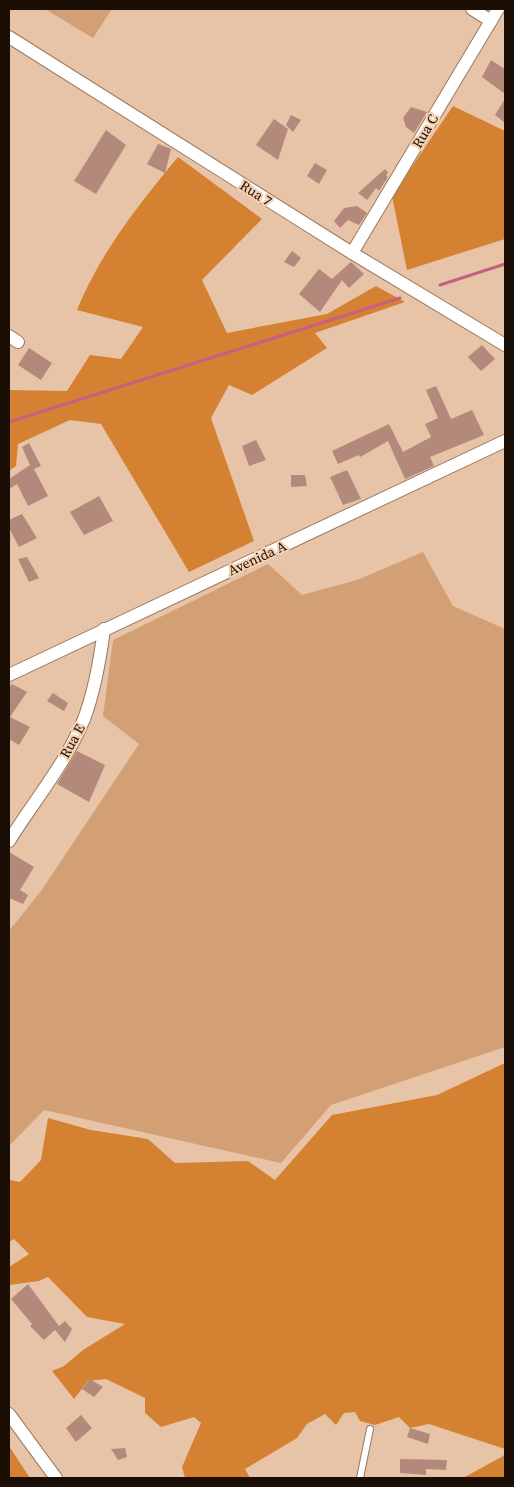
<svg xmlns="http://www.w3.org/2000/svg" width="514" height="1487" viewBox="0 0 514 1487" font-family="'Source Serif 4',serif">
	<style>
		.green { fill: #d39f75 }
		.forest { fill: #d48232 }
		.lines { fill: none; stroke-linecap: round; stroke-linejoin: round }
		.stream { stroke: #c75f81; stroke-width: 3 }
		.building { fill: #b2897a }
		.lane-casing { stroke: #9a795f; stroke-width: 8 }
		.street-casing { stroke: #9a795f; stroke-width: 14 }
		.lane { stroke: #fff; stroke-width: 6 }
		.street { stroke: #fff; stroke-width: 12 }
		.labels { text-anchor: middle; stroke-width: 4.5; stroke-linejoin: round; paint-order: stroke }
		.street-label { font-size: 14px; fill: #1b0f05; stroke: #f5d1b4 }
	</style>
	<rect width="100%" height="100%" fill="#e7c4a7"/>
	<!-- green -->
	<g class="green">
		<path d="M45,9H112L93,38Z"/>
		<path d="M423,552L453,606L505,629V1047L331,1105L281,1163L44,1110L9,1146V931L41,891L139,744L103,716L113,640L268,564L302,595L357,580Z"/>
	</g>
	<!-- forest -->
	<g class="forest">
		<path d="M453,106L505,131V239L407,270L392,196Z"/>
		<path d="M178,157L262,219L202,280L227,333L327,314L376,286L405,302L315,333L327,348L252,395L229,385L211,418L254,541L189,572L101,424L70,420L18,444L16,466L9,471V390L67,391L90,355L121,359L143,327L77,310C100,253 139,204 178,157Z"/>
		<path d="M505,1063V1449L429,1424L410,1428L399,1417L375,1425L360,1421L355,1412L344,1413L336,1425L325,1414L307,1424L297,1438L245,1469L250,1478H185L182,1467L201,1423L194,1417L161,1427L145,1413V1398L106,1379L88,1381L74,1399L52,1371L64,1366L83,1350L125,1324L87,1317L48,1277L39,1281L9,1285V1267L29,1254L14,1239L9,1242V1180L20,1182L41,1160L48,1118L91,1130L148,1139L175,1163L248,1161L275,1180L332,1115L437,1095Z"/>
		<path d="M9,1446L30,1478H9Z"/>
		<path d="M505,1455V1478H463Z"/>
	</g>
	<g class="lines">
		<!-- stream -->
		<g class="stream">
			<path d="M440,285L505,264"/>
			<path d="M9,422L400,298"/>
		</g>
	</g>
	<!-- building -->
	<g class="building">
		<path d="M491,60L505,69V94L482,77Z"/>
		<path d="M505,99V123L495,115Z"/>
		<path d="M411,107L427,112L414,133L406,127L403,118Z"/>
		<path d="M291,115L301,120L293,132L286,125Z"/>
		<path d="M274,119L288,129L278,160L256,145Z"/>
		<path d="M106,130L126,145L96,194L74,181Z"/>
		<path d="M158,144L171,149L165,173L147,164Z"/>
		<path d="M315,163L327,170L319,184L307,176Z"/>
		<path d="M385,169L388,172L386,176L388,177L379,191L376,188L367,200L358,193Z"/>
		<path d="M357,206L367,213L359,225L348,220L340,228L334,221L344,208Z"/>
		<path d="M292,251L301,258L294,267L284,262Z"/>
		<path d="M351,262L364,274L349,288L342,280L320,312L299,294L319,269L332,279Z"/>
		<path d="M482,345L495,359L481,371L468,357Z"/>
		<path d="M29,348L52,363L41,380L18,365Z"/>
		<path d="M436,386L451,419L472,410L484,435L430,457L434,466L405,479L388,441L360,457L359,455L338,464L332,451L389,424L403,452L431,437L425,424L438,418L426,390Z"/>
		<path d="M256,440L266,460L249,466L242,446Z"/>
		<path d="M29,443L41,466L34,469L48,496L28,506L17,484L9,489V479L30,465L22,447Z"/>
		<path d="M347,470L361,499L343,505L330,477Z"/>
		<path d="M291,475H305L307,486L291,487Z"/>
		<path d="M99,496L113,521L84,535L70,512Z"/>
		<path d="M22,514L37,538L19,547L9,528V520Z"/>
		<path d="M27,557L39,578L29,582L18,559Z"/>
		<path d="M12,684L27,692L10,717L30,727L19,745L9,739V688Z"/>
		<path d="M53,693L68,703L64,711L47,701Z"/>
		<path d="M77,751L105,765L89,802L57,784Z"/>
		<path d="M9,852L34,867L20,890L28,895L23,904L9,898Z"/>
		<path d="M28,1284L59,1326L65,1321L72,1329L65,1342L55,1330L44,1340L30,1326L32,1324L11,1299Z"/>
		<path d="M90,1379L103,1387L94,1397L82,1389Z"/>
		<path d="M81,1415L92,1428L76,1442L66,1428Z"/>
		<path d="M410,1428L430,1434L428,1444L407,1437Z"/>
		<path d="M125,1448L127,1457L118,1460L111,1449Z"/>
		<path d="M400,1459L447,1460L446,1470L426,1469V1475L400,1473Z"/>
	</g>
	<g class="lines">
		<!-- lane casing -->
		<g class="lane-casing">
			<path id="lane" d="M360,1478L370,1429"/>
		</g>
		<!-- street casing -->
		<g class="street-casing">
			<g id="street">
				<path d="M472,9L491,21"/>
				<path d="M9,37L352,253L505,345"/>
				<path d="M352,253L498,9"/>
				<path d="M9,336L18,342"/>
				<path d="M9,675L505,441"/>
				<path d="M9,841C34,801 66,763 84,719C95,690 100,660 104,629"/>
				<path d="M9,1414L56,1478"/>
			</g>
		</g>
		<!-- lane -->
		<use href="#lane" class="lane"/>
		<!-- street -->
		<use href="#street" class="street"/>
	</g>
	<g class="labels">
		<!-- street labels -->
		<g class="street-label">
			<text transform="translate(425 131) rotate(-59)" y="5">Rua C</text>
			<text transform="translate(256 193) rotate(32)" y="5">Rua 7</text>
			<text transform="translate(257 558) rotate(-25)" y="5">Avenida A</text>
			<text transform="translate(72 741) rotate(-61)" y="5">Rua E</text>
		</g>
	</g>
	<!-- border -->
	<rect width="514" height="1487" fill="none" stroke="#1b0f05" stroke-width="20"/>
</svg>
